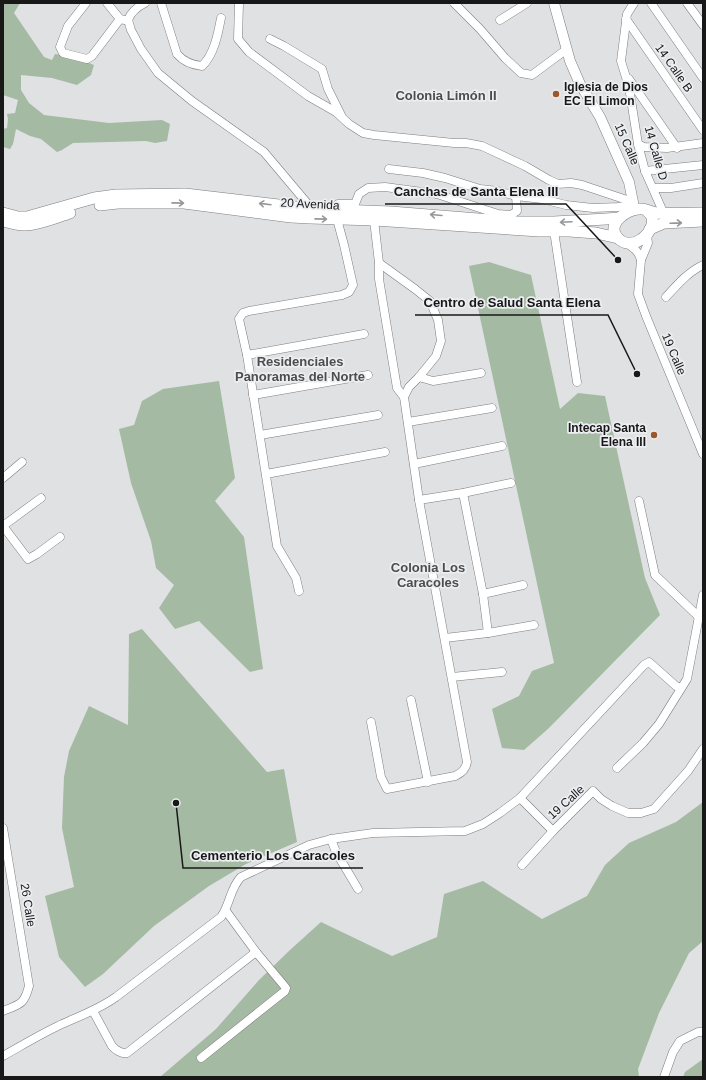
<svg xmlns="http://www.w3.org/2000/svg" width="706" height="1080" viewBox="0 0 706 1080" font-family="Arial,sans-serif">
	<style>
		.green { fill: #a4baa3 }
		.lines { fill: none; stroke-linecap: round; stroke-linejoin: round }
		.minor-casing { stroke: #7c7e80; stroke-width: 9 }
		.tertiary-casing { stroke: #7c7e80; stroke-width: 11 }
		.secondary-casing { stroke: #7c7e80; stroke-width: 12 }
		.minor { stroke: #fff; stroke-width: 8 }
		.tertiary { stroke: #fff; stroke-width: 10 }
		.secondary { stroke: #fff; stroke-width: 11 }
		.oneway { stroke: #979798 }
		.poi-dot { fill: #9c572b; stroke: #eceef1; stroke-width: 1.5 }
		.labels { text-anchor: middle; stroke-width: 3.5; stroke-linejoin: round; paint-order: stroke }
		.street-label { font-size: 12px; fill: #181819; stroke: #eceef1 }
		.poi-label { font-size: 12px; font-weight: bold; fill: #181819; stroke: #eceef1; text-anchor: start }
		.neighbourhood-label { font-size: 13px; font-weight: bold; fill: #4c4d4f; stroke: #eceef1 }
		.leader { fill: none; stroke: #181819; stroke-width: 1.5 }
		.callout-dot { fill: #181819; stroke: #eceef1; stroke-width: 1.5 }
		.callout-label { font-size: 13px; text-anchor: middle; font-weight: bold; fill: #181819; stroke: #eceef1; stroke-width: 3.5; stroke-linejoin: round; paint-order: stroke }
	</style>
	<rect width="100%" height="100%" fill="#dfe1e3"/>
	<!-- green -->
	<g class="green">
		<path d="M3,3H20L14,13L44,57L52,60L55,54L74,57L94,65L91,75L77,85L52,78L21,75V90L29,103L44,115L109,123L162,120L170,124L167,141L155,143L146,141L73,143L62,150L57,152L41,139L30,136L16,129L13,144L10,149L3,147V129L7,128L8,119L7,114L15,113L18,100L3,95Z"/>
		<path d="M489,262L531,275L560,409L578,393L605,396L645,578L660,615L549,728L524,750L502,748L492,709L519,696L532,671L554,663L469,266Z"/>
		<path d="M219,381L235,478L215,501L244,537L263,669L250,672L199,621L175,629L159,608L174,585L156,568L151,541L131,483L119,429L134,425L142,401L163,389Z"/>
		<path d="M142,629L267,772L284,769L297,842L246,864L209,886L154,926L103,974L85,987L59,957L45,896L74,887L62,828L64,777L69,751L89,706L128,725L129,634Z"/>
		<path d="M703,802V941L689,953L659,1013L638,1069L639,1077H160L216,1029L259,980L290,950L321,922L392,956L437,937L444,894L483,881L542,919L587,896L605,865L629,843L676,822Z"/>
		<path d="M703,1059V1077H683L685,1072Z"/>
	</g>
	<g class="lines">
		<!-- minor casing -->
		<g class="minor-casing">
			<g id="minor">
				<path d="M86,3L68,26L60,47L63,53L87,59L92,56L120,19"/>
				<path d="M107,3L120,19L125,20"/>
				<path d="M145,3C137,7 131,12 128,20L131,30L141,49L158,73L192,101L264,152L312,209"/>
				<path d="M161,3L177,54C183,61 192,65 202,66C214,55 218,34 221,18"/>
				<path d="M239,3L238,39L249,52L308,96L336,112L349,124L363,133L374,135L454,143H466L482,146L525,166L549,180L558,184L571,183L582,185L633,202"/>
				<path d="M454,3L480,29L505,58L521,73L532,75L567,49"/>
				<path d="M634,3L627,14L621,61L629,87L638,144L645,171L664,214"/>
				<path d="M651,3L703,78"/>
				<path d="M687,3L703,25"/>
				<path d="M626,19L703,130"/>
				<path d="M500,20L527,3"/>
				<path d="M270,39L284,46L322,69L328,89L341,115"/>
				<path d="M629,79L677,148"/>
				<path d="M638,144L644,147L667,148L703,143"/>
				<path d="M389,169L423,173L445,178L480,189L498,191L516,196L542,199L566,205L593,208L618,207L633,205"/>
				<path d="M645,171L703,165"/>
				<path d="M653,188H671L703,183"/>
				<path d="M337,209L338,204H355L359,194L368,188L385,187L437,194L498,214L511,215L517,211L516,196"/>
				<path d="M554,231L577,382"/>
				<path d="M647,235L648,243L641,260L638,294L646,316L703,454"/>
				<path d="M628,244C635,249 639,252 641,260"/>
				<path d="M379,263L415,289L430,301L438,320L441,341L436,356L419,377L409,387L404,397"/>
				<path d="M666,297C677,285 688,272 703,265"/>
				<path d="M247,355L364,334"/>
				<path d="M419,377L433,381L481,373"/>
				<path d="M253,395L368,375"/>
				<path d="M408,422L492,408"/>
				<path d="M260,435L378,415"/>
				<path d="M414,464L502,446"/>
				<path d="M266,474L385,452"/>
				<path d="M3,478L22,462"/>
				<path d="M463,493L483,594L488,633"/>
				<path d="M419,500L463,493L511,483"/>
				<path d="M639,501L655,575L699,617"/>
				<path d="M3,526L28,559L37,554L60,537"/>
				<path d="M3,526L41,498"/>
				<path d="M299,591L296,578L277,546L247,355L239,319L243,313L249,311L342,295L349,292L353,285L344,245L337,219"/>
				<path d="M483,594L523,585"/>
				<path d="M445,638L488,633L534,625"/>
				<path d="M452,677L502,672"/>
				<path d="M411,700L428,782"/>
				<path d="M371,722L381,777L387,789L455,776C462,773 466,769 467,762L419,500L404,397L397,388L379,279V263L374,220"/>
				<path d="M617,768L643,743L659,724L687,679L703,595"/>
				<path d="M520,798L553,831"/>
				<path d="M3,828L29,986C24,1005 20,1004 3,1011"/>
				<path d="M331,839L336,852L358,889"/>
				<path d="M522,865L553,831L593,791L601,799L612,806L628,813H641L654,809L688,771L703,749"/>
				<path d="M93,1011L112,1046C115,1050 122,1054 127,1053L256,952"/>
				<path d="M3,1056C21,1046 39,1035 58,1026C77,1017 98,1010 116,997L221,917C230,905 230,888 241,877L309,845L331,839L373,833L465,831L483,824L500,813L520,798L644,665L649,662L676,686L681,688"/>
				<path d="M201,1058L285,991L286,988L256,952L226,911"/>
				<path d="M664,1077L673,1052L680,1041L698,1032H703"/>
			</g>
		</g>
		<!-- tertiary casing -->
		<g class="tertiary-casing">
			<path id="tertiary" d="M554,3L570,61L580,84L600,117L629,182L633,202V210"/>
		</g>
		<!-- secondary casing -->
		<g class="secondary-casing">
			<g id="secondary">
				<path d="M100,205L118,203H184L291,217L310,218L374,220L539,231H569L596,233L618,238"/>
				<path d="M647,211C648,212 650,214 651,215C659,230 632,255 617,237C606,224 627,209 639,209C645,208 650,212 657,213C672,214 688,213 703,213"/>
				<path d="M3,213L18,217H27L94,198L116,195L185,194L312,209L391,212L517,222H554L606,219L619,218"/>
				<path d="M3,221C10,223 17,225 25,225C39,225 57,217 70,213"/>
				<path d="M650,229L664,223L703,221"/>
			</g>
		</g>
		<!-- minor -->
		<use href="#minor" class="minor"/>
		<!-- tertiary -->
		<use href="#tertiary" class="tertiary"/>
		<!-- secondary -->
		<use href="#secondary" class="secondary"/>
	</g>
	<!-- one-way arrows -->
	<defs><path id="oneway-shaft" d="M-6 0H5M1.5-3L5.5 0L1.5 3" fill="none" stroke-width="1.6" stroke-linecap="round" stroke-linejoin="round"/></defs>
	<g class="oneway">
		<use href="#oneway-shaft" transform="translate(178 203) rotate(1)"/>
		<use href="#oneway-shaft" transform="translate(265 204) rotate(-173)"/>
		<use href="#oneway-shaft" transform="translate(436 215) rotate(-175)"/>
		<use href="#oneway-shaft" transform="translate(321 219) rotate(1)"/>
		<use href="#oneway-shaft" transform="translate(566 222) rotate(177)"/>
		<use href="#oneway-shaft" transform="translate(676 223) rotate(-2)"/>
	</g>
	<!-- markers -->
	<g class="poi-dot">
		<circle cx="556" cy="94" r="4"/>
		<circle cx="654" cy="435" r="4"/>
	</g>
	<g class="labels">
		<!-- street labels -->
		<g class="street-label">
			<text transform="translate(674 68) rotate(55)" y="4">14 Calle B</text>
			<text transform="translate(627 144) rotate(66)" y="4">15 Calle</text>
			<text transform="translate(656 153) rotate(74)" y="4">14 Calle D</text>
			<text transform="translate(310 204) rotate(3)" y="4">20 Avenida</text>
			<text transform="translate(674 354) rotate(67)" y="4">19 Calle</text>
			<text transform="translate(566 802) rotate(-42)" y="4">19 Calle</text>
			<text transform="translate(28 905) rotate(81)" y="4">26 Calle</text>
		</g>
		<!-- poi labels -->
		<g class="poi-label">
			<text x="564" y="91">Iglesia de Dios<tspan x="564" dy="14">EC El Limon</tspan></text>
			<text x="646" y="432" text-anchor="end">Intecap Santa<tspan x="646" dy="14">Elena III</tspan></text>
		</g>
		<!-- neighbourhood labels -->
		<g class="neighbourhood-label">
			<text x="446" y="100">Colonia Limón II</text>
			<text x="300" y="366">Residenciales<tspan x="300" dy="15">Panoramas del Norte</tspan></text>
			<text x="428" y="572">Colonia Los<tspan x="428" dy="15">Caracoles</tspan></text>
		</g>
	</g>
	<!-- callouts -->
	<path class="leader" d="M618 260L566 204H385M637 374L608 315H415M176 803L183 868H363"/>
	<g class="callout-dot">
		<circle cx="618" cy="260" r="4"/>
		<circle cx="637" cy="374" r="4"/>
		<circle cx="176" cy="803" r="4"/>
	</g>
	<g class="callout-label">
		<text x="476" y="196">Canchas de Santa Elena III</text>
		<text x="512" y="307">Centro de Salud Santa Elena</text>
		<text x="273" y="860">Cementerio Los Caracoles</text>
	</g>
	<!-- border -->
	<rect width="706" height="1080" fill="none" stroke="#181819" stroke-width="8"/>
</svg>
